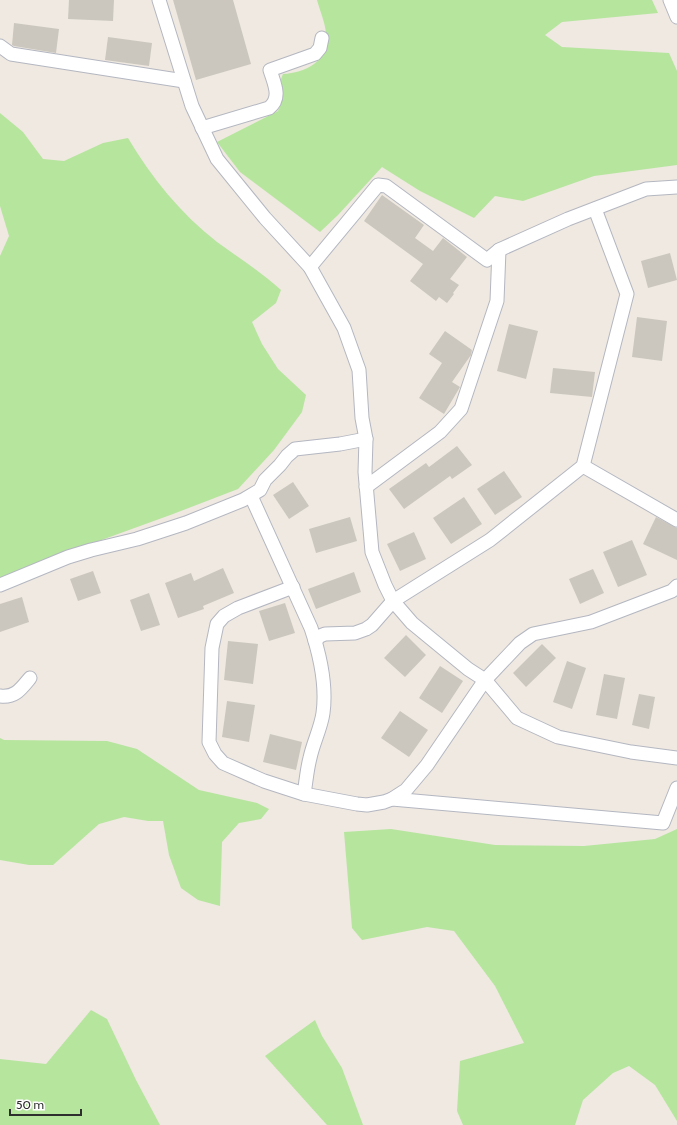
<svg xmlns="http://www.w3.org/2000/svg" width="677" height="1125" viewBox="0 0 677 1125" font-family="Cabin,sans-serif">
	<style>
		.green { fill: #b6e59e }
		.building { fill: #cbc7bf }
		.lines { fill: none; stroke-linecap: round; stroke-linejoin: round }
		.minor-casing { stroke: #b4b7c1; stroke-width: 15 }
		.minor { stroke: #fff; stroke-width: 13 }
	</style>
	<rect width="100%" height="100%" fill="#efe9e1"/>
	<!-- green -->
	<g class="green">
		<path d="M317,0H652L658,13L562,22L545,35L562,47L669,53L677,71V165L594,176L523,201L495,196L474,218L420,191L382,167L338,215L320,232L240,172L217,142L278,111L282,100L279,84L283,74C307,72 330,61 326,33C325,22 320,11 317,0Z"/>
		<path d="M0,113L23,132L43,159L64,161L103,143L128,138C151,177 181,214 217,242C239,258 261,272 281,290L276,303L252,322L262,344L278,369L306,395L302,412L274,450L238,489L173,514L30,566L0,580V256L9,236L0,206Z"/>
		<path d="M0,738L4,740L107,741L137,749L199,790L257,803L269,809L261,819L239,823L222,842L220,906L198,900L181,888L169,855L163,821H148L124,817L99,824L53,865H29L0,860Z"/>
		<path d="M391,829L495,845L584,846L655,839L677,829V1121L655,1085L629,1066L613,1073L583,1100L575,1125H463L457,1111L460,1061L524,1043L495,986L454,931L427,927L362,940L352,928L344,832Z"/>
		<path d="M91,1010L107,1019L136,1080L160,1125H0V1059L46,1064Z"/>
		<path d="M315,1020L322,1036L342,1068L363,1125H327L265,1056Z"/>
	</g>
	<!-- building -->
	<g class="building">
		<path d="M69,0H114L113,21L68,19Z"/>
		<path d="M173,0H233L251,64L196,80Z"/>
		<path d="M14,23L59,29L56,53L14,46L12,45Z"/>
		<path d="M108,37L152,43L149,66L105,60Z"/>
		<path d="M382,195L424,225L415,238L433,251L443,238L467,257L450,279L459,285L453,293L454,294L447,303L439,297L436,301L410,281L423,264L364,221Z"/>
		<path d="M670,253L677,280L648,288L641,261Z"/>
		<path d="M637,317L667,321L662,361L632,357Z"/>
		<path d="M509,324L538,331L526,379L497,371Z"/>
		<path d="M445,331L472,350L471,355L452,382L460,387L444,414L419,398L442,363L429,354Z"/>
		<path d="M553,368L595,372L592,397L550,393Z"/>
		<path d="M457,446L472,465L452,479L450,476L404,509L389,489L426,463L429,467Z"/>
		<path d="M504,471L522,497L495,515L477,489Z"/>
		<path d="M293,482L309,506L289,519L273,495Z"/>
		<path d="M464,497L482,524L451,544L433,518Z"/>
		<path d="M350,517L357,541L316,553L309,529Z"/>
		<path d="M656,517L677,528V560L643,544Z"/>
		<path d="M414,532L426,559L400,571L387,544Z"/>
		<path d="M632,540L647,575L618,587L603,552Z"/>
		<path d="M223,568L234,593L203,606L204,609L178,618L165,583L191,573L194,581Z"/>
		<path d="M593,569L604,593L580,604L569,579Z"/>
		<path d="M93,571L101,593L78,601L70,579Z"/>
		<path d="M354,572L361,592L316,609L308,589Z"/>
		<path d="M149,593L160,625L141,631L130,600Z"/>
		<path d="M22,597L29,622L0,632V604Z"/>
		<path d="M285,603L295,633L269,641L259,611Z"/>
		<path d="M406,635L426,655L405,677L384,658Z"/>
		<path d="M228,641L258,644L253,684L224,680Z"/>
		<path d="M542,644L556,658L526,687L513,673Z"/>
		<path d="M567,661L586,668L572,709L553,702Z"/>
		<path d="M440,666L463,681L442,713L419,698Z"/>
		<path d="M604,674L625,678L617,719L596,715Z"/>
		<path d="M639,694L655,697L649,729L632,725Z"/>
		<path d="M227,701L255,705L249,742L222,737Z"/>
		<path d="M400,711L428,730L409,757L381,738Z"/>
		<path d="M270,734L302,742L296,770L263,762Z"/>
	</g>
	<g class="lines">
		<!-- minor casing -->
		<g class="minor-casing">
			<g id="minor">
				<path d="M159,0L192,106L217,159L265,218L310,267L344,328L359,370L362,418L366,439L365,472L372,552L385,585L393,601L412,623L468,669L485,680L517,718L558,737L631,752L677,758"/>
				<path d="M670,0L677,17"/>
				<path d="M0,46L11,54L184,81"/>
				<path d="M202,128L269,108C282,98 274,83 270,70L315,54L320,48L322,38"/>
				<path d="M310,267L378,185L386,186L487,260L499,250L568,219L646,189L677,187"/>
				<path d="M583,466L677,520"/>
				<path d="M366,487L440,432L461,409L497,301L499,250"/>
				<path d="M251,496L311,628C320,655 327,684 323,713C321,728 313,743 310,758C307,769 306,782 304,794"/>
				<path d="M0,585L68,557L91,550L137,539L186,523L243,500L260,490L265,480L280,465L287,456L295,449L340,444L366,439"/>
				<path d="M293,587L238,608L224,616L217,624L212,648L209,742L215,754L223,763L264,781L304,794L357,804L367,805L384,802L392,799L406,790L427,765L485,680L520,643L533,634L591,622L672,591L677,586"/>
				<path d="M315,641L320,636L325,634L355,633L366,629L372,625L393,601L490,540L583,466L627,294L595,209"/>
				<path d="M0,696C15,698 21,689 30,678"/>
				<path d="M392,799L663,823L677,788"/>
			</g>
		</g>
		<!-- minor -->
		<use href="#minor" class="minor"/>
	</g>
	<!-- scale -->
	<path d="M10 1109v6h71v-6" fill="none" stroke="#2e2e2e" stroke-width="2"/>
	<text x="16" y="1109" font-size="12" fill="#2e2e2e" stroke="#ffffff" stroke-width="3" paint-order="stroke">50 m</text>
</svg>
